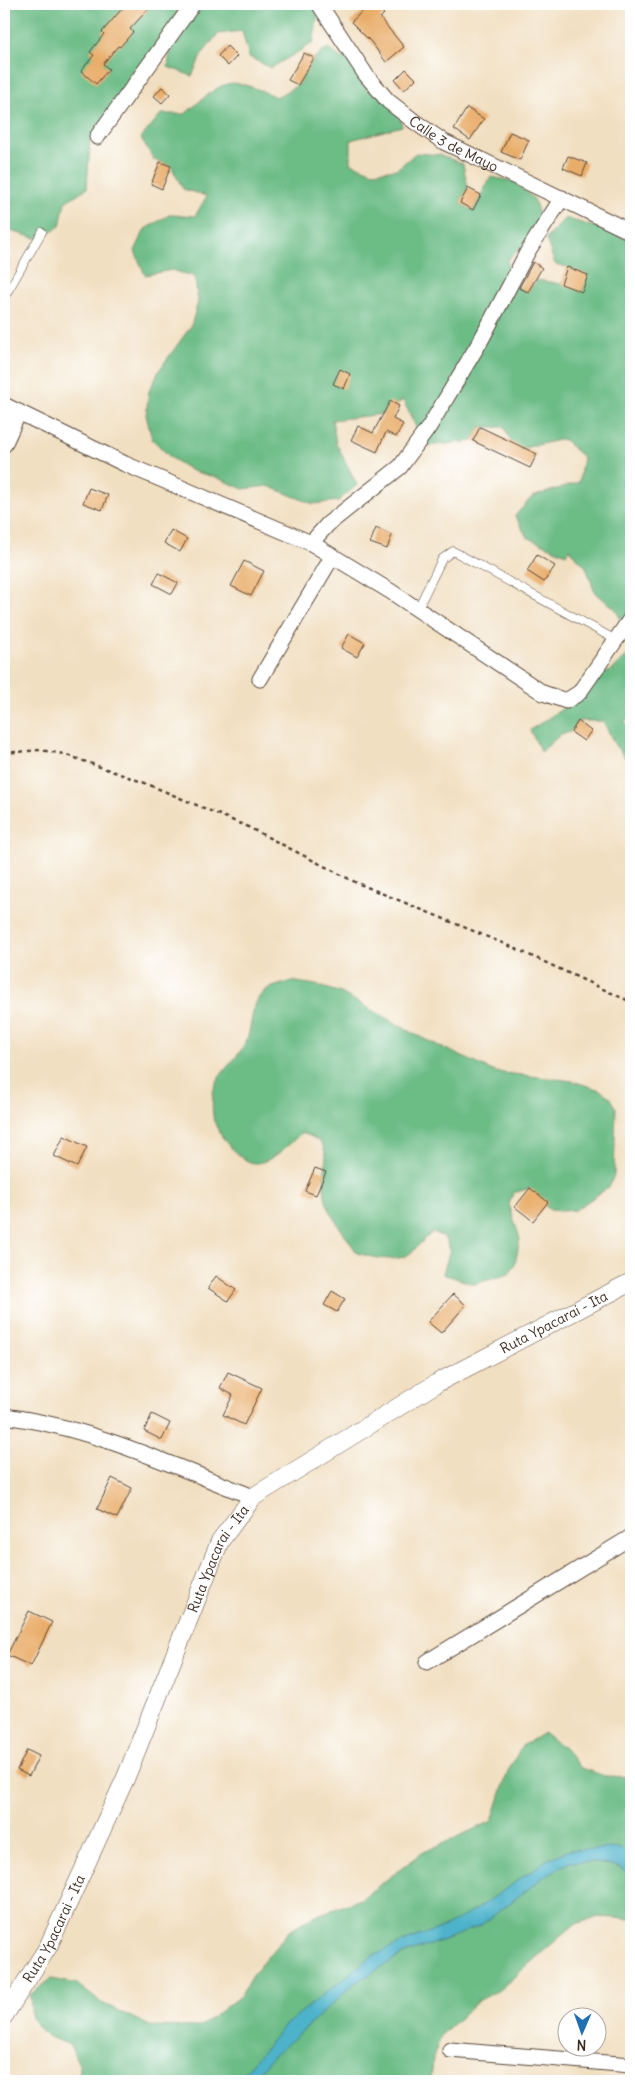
<svg xmlns="http://www.w3.org/2000/svg" width="635" height="2085" viewBox="0 0 635 2085" font-family="Delius,sans-serif">
	<style>
		.forest { fill: #6cbc86; stroke: #547352 }
		.water { fill: #4db3cb; stroke: #446e74 }
		.building { fill: #e9ad6b }
		.lines { fill: none; stroke-linecap: round; stroke-linejoin: round }
		.service-casing { stroke: #564536; stroke-width: 9 }
		.minor-casing { stroke: #564536; stroke-width: 17 }
		.tertiary-casing { stroke: #564536; stroke-width: 19 }
		.path { stroke: #564536; stroke-width: 2.5; stroke-dasharray: 4 4; stroke-linecap: butt }
		.service { stroke: #fff; stroke-width: 8 }
		.minor { stroke: #fff; stroke-width: 15 }
		.tertiary { stroke: #fff; stroke-width: 18 }
		.labels { text-anchor: middle; stroke-width: 4; stroke-linejoin: round; paint-order: stroke }
		.street-label { font-size: 14px; fill: #3b2a1e; stroke: #fff }
	</style>
	<rect width="100%" height="100%" fill="#fff"/>
	<filter id="ink" filterUnits="userSpaceOnUse"><feTurbulence type="fractalNoise" baseFrequency=".02" numOctaves="2"/><feDisplacementMap in="SourceGraphic" scale="10" xChannelSelector="R" yChannelSelector="G"/><feConvolveMatrix kernelMatrix="1 2 1 2 8 2 1 2 1" color-interpolation-filters="sRGB"/></filter>
	<filter id="wash" filterUnits="userSpaceOnUse"><feTurbulence type="fractalNoise" baseFrequency=".0096" numOctaves="4" result="noise"/><feDisplacementMap in="SourceGraphic" scale="20" xChannelSelector="R" yChannelSelector="G"/><feGaussianBlur stdDeviation="1.12" result="paint"/><feColorMatrix in="noise" values="0 0 0 0 0 0 0 0 0 0 0 0 0 0 0 0 0 1.4 0 .05"/><feComposite in="paint" operator="in"/></filter>
	<g filter="url(#wash)">
		<rect width="100%" height="100%" fill="#f1dfc1"/>
		<!-- forest -->
		<g class="forest">
			<path d="M4,4H320L313,43L271,68L249,57L242,31L218,34L202,54L192,76L168,67L171,43L178,21L129,79L127,104L107,120L90,139L87,188L65,202L60,226L39,239L14,232L4,227Z"/>
			<path d="M328,48L342,59L350,55L397,102L402,126L351,140V163L373,172L397,169L416,153L441,155L463,164L468,188L460,203L473,210L491,177L514,181L534,199L542,224L526,244L507,260L512,284L528,292L537,280L561,284L582,291L584,287L567,267L555,264L546,239L565,218L615,233L631,241V714L625,723L631,728V765L615,745L603,721H578L571,732L561,734L541,752L530,730L573,702L587,681L611,671L629,654L626,630L615,608L595,593L586,567L569,549L566,554L527,537L515,516L532,497L579,482L583,457L563,439L515,450L504,427H480L473,441L425,446L403,400L383,414L332,420L336,443L357,485L338,501L313,504L268,486L243,489L218,478L192,471L171,458L152,439L146,415L149,391L160,369L191,326L198,302L195,277L172,270L145,275L135,251L145,229L169,215L195,216L207,196L183,189L171,166L154,160L141,138L161,114H185C196,105 214,87 227,84C240,80 264,92 276,97L298,85L314,58Z"/>
			<path d="M291,981L316,985L341,993L420,1037L495,1072L573,1081L600,1090L610,1097L616,1107L614,1175L609,1187L575,1210L562,1211L550,1210L539,1200L530,1188L513,1193L509,1204L520,1239L515,1264L509,1274L474,1284L443,1274L450,1249L444,1237L433,1232C426,1237 421,1243 415,1249C400,1265 376,1258 357,1253C348,1238 328,1214 325,1196C320,1169 340,1143 301,1133C291,1143 272,1162 257,1163C239,1164 215,1132 213,1116C212,1108 212,1096 214,1089C219,1071 238,1059 246,1042C253,1025 250,1002 266,990C273,986 284,984 291,981Z"/>
			<path d="M544,1733L564,1748L581,1768L605,1776L629,1777L631,1779V1919L598,1917L575,1924L499,1990L478,2001L442,2034L433,2057L431,2081H79L80,2067L70,2045L47,2036L32,2019L30,1995L51,1979L77,1984L100,2002L150,2026L200,2027L240,1996L253,1974L288,1932L313,1917L361,1899L422,1853L492,1821L508,1771L522,1746Z"/>
		</g>
		<!-- water -->
		<path class="water" d="M619,1848L631,1855V1874L616,1866L591,1862H570L545,1876L481,1925L460,1934L402,1955L355,1983L313,2022L271,2058L250,2081H237L284,2026L372,1956L408,1940L448,1925L477,1909L548,1859L569,1850Z"/>
		<g id="blocks">
			<!-- building -->
			<g class="building">
				<path d="M126,4H153L130,29L133,32L120,47L118,46L103,64L109,69L96,84L81,71L94,55L90,52L104,34L102,32Z"/>
				<path d="M370,4H373L384,14L380,18L404,47L386,62L371,42L351,22Z"/>
				<path d="M227,46L237,56L228,66L218,56Z"/>
				<path d="M304,53L314,58L298,85L288,80Z"/>
				<path d="M406,69L416,79L404,90L395,80Z"/>
				<path d="M162,87L170,94L162,103L154,96Z"/>
				<path d="M467,108L484,119L470,140L454,129Z"/>
				<path d="M510,132L529,140L520,160L501,152Z"/>
				<path d="M568,156L587,163L582,176L563,168Z"/>
				<path d="M160,162L171,166L162,189L151,184Z"/>
				<path d="M468,188L481,195L473,210L460,203Z"/>
				<path d="M533,262L542,268L528,292L519,288Z"/>
				<path d="M567,267L588,275L582,292L561,284Z"/>
				<path d="M340,369L350,374L344,389L333,384Z"/>
				<path d="M390,401L399,406L393,419L403,424L396,437L386,432L377,452L351,440L358,426L373,433Z"/>
				<path d="M480,427L537,454L530,468L473,441Z"/>
				<path d="M89,488L108,495L102,510L83,503Z"/>
				<path d="M376,528L392,535L387,549L370,543Z"/>
				<path d="M171,530L187,539L180,552L164,543Z"/>
				<path d="M537,555L555,566L544,582L527,571Z"/>
				<path d="M244,561L264,571L251,596L231,586Z"/>
				<path d="M159,573L178,583L172,594L153,584Z"/>
				<path d="M349,634L365,643L357,657L341,648Z"/>
				<path d="M578,721L591,731L584,741L571,732Z"/>
				<path d="M64,1136L87,1147L77,1167L54,1156Z"/>
				<path d="M315,1168L326,1172L316,1195L305,1191Z"/>
				<path d="M530,1188L548,1202L533,1221L515,1207Z"/>
				<path d="M216,1276L236,1290L228,1301L208,1288Z"/>
				<path d="M332,1291L345,1299L337,1312L324,1305Z"/>
				<path d="M453,1294L466,1305L441,1333L428,1322Z"/>
				<path d="M228,1372L262,1388L244,1425L223,1415L233,1395L220,1388Z"/>
				<path d="M152,1414L170,1423L162,1440L144,1431Z"/>
				<path d="M112,1478L132,1488L117,1518L97,1509Z"/>
				<path d="M29,1611L52,1622L31,1666L7,1655Z"/>
				<path d="M27,1750L39,1756L29,1776L17,1770Z"/>
			</g>
		</g>
	</g>
	<g filter="url(#ink)">
		<use href="#blocks" fill-opacity="0" stroke="#564536" stroke-width="1"/>
		<g class="lines">
			<!-- service casing -->
			<g class="service-casing">
				<g id="service">
					<path d="M4,298L42,232"/>
					<path d="M417,610L442,559L453,551L616,640"/>
				</g>
			</g>
			<!-- minor casing -->
			<g class="minor-casing">
				<g id="minor">
					<path id="s1" d="M319,4L366,75L388,101L415,122L444,142L631,232"/>
					<path d="M97,137L193,4"/>
					<path d="M4,405L125,464L311,543L390,591L543,693L566,701L579,693L631,618"/>
					<path d="M4,445L19,412"/>
					<path d="M311,543L328,524L400,467L429,427L481,340L528,251L562,198"/>
					<path d="M260,679L332,557"/>
					<path d="M4,1416C91,1427 171,1465 253,1497"/>
					<path d="M427,1662L631,1537"/>
					<path d="M450,2050L631,2065"/>
				</g>
			</g>
			<!-- tertiary casing -->
			<g class="tertiary-casing">
				<g id="tertiary">
					<path id="s2" d="M4,2016L48,1947L126,1777L220,1541L253,1497L437,1383L631,1282"/>
				</g>
			</g>
			<!-- path -->
			<path class="path" d="M4,753L40,750L64,754L145,783L248,827L357,883L512,947L631,1002"/>
			<!-- service -->
			<use href="#service" class="service"/>
			<!-- minor -->
			<use href="#minor" class="minor"/>
			<!-- tertiary -->
			<use href="#tertiary" class="tertiary"/>
		</g>
	</g>
	<g class="labels">
		<!-- street labels -->
		<g class="street-label">
			<text dy="5" stroke="none"><textPath href="#s1" startOffset="198">Calle 3 de Mayo</textPath></text>
			<text dy="5" stroke="none"><textPath href="#s2" startOffset="926">Ruta Ypacarai - Ita</textPath></text>
			<text dy="5" stroke="none"><textPath href="#s2" startOffset="506">Ruta Ypacarai - Ita</textPath></text>
			<text dy="5" stroke="none"><textPath href="#s2" startOffset="101">Ruta Ypacarai - Ita</textPath></text>
		</g>
	</g>
	<!-- margin -->
	<rect width="635" height="2085" fill="none" stroke="#fff" stroke-width="20"/>
	<!-- north arrow -->
	<g transform="translate(582 2032) rotate(182)"><circle r="24" fill="#ffffff" stroke="#b1aaa5"/>
	<path d="M0-4L9 19L0 12L-9 19Z" fill="#1f6fb2"/>
	<text y="-8" font-size="14" font-weight="bold" text-anchor="middle" fill="#3b2a1e">N</text>
	</g>
</svg>
